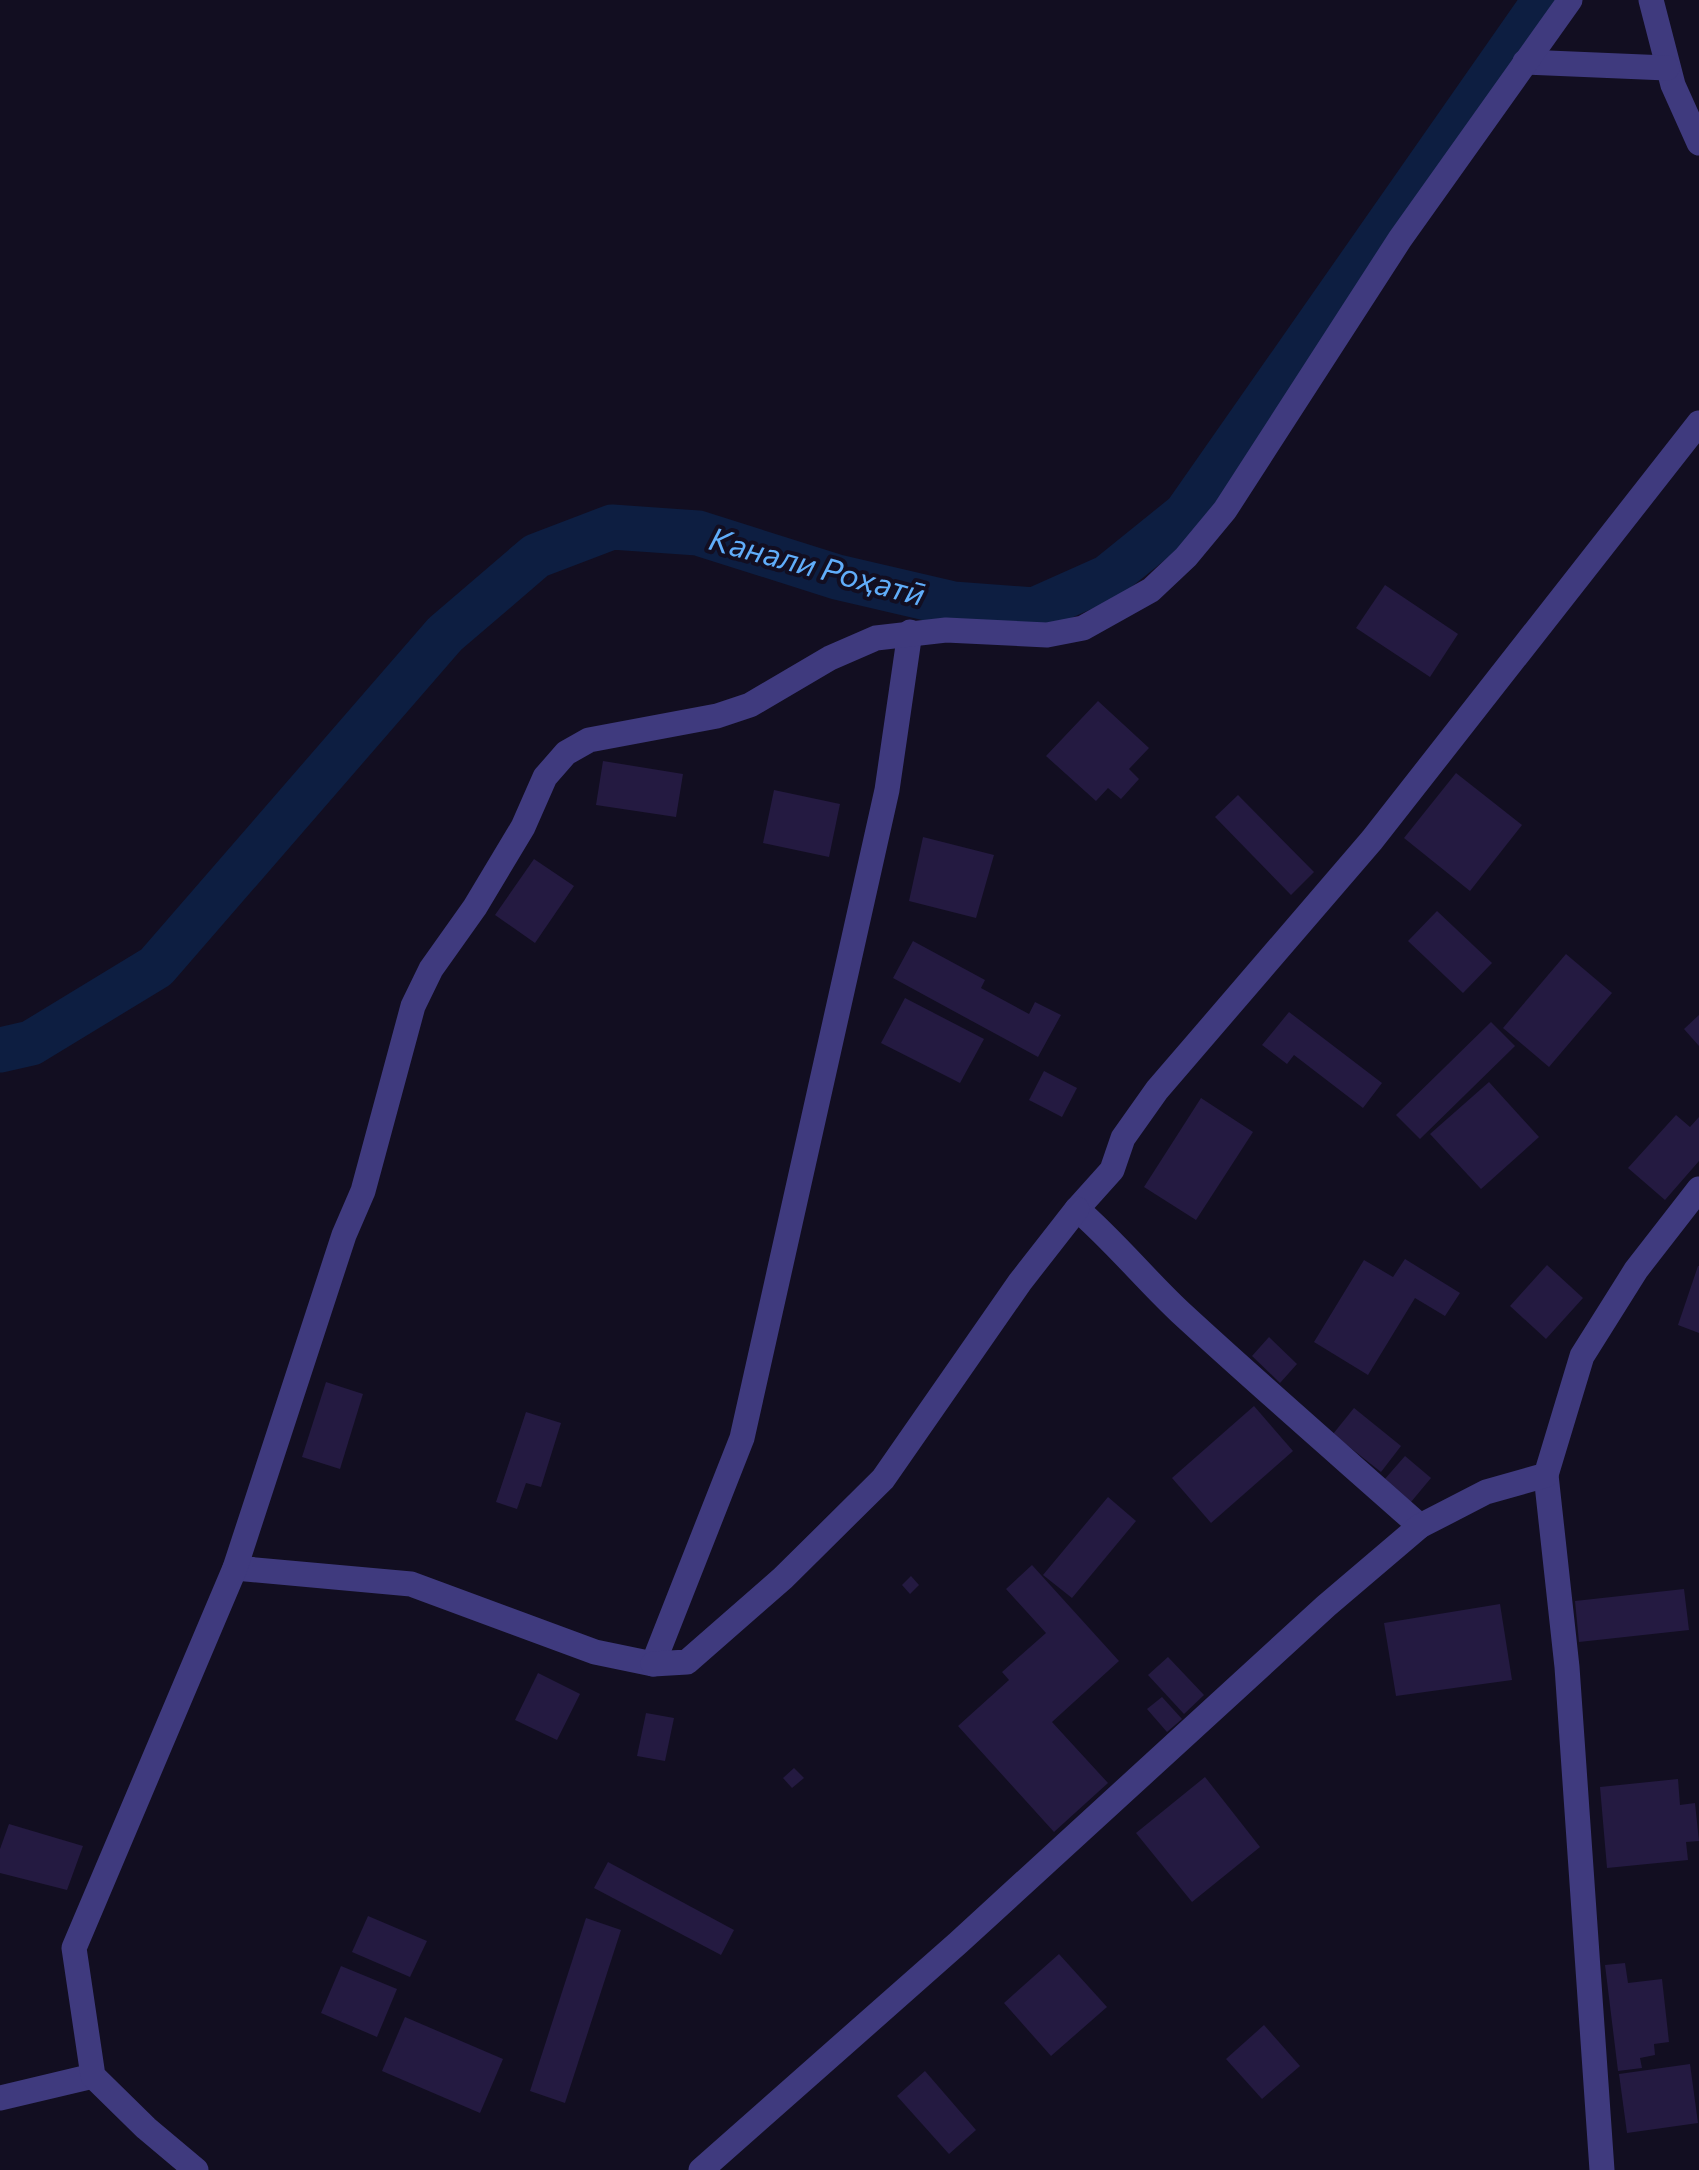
<svg xmlns="http://www.w3.org/2000/svg" width="1699" height="2170" viewBox="0 0 1699 2170" font-family="Commissioner,sans-serif">
	<style>
		.lines { fill: none; stroke-linecap: round; stroke-linejoin: round }
		.canal { stroke: #0d1e41; stroke-width: 45 }
		.building { fill: #241a41 }
		.street { stroke: #3f3a7e; stroke-width: 25 }
		.labels { text-anchor: middle; stroke-width: 8; stroke-linejoin: round; paint-order: stroke }
		.water-label { font-size: 32px; font-style: italic; fill: #60adfa; stroke: #120e21 }
	</style>
	<rect width="100%" height="100%" fill="#120e21"/>
	<g class="lines">
		<!-- canal -->
		<path class="canal" d="M0,1050L31,1043L156,967L445,634L536,556L612,527L698,533L837,577L953,604L1034,610L1108,577L1186,514L1545,0"/>
	</g>
	<!-- building -->
	<g class="building">
		<path d="M1385,585L1458,634L1430,677L1356,628Z"/>
		<path d="M1098,701L1149,748L1129,769L1139,779L1121,799L1108,788L1096,801L1046,756Z"/>
		<path d="M603,761L683,774L676,817L596,805Z"/>
		<path d="M1456,773L1522,825L1470,891L1404,838Z"/>
		<path d="M774,790L840,804L829,857L763,843Z"/>
		<path d="M1238,795L1314,872L1291,895L1215,817Z"/>
		<path d="M923,837L994,855L976,918L909,901Z"/>
		<path d="M534,859L574,886L535,943L495,915Z"/>
		<path d="M1437,911L1492,963L1463,993L1408,941Z"/>
		<path d="M913,941L985,980L981,988L1029,1014L1035,1002L1061,1015L1038,1057L893,978Z"/>
		<path d="M1566,954L1612,993L1549,1067L1503,1028Z"/>
		<path d="M905,998L984,1039L960,1083L881,1043Z"/>
		<path d="M1289,1012L1382,1083L1363,1108L1294,1055L1287,1064L1262,1045Z"/>
		<path d="M1699,1015V1046L1684,1029Z"/>
		<path d="M1491,1022L1515,1046L1420,1139L1396,1115Z"/>
		<path d="M1044,1071L1077,1088L1062,1117L1029,1100Z"/>
		<path d="M1489,1082L1539,1137L1481,1189L1430,1134Z"/>
		<path d="M1201,1098L1253,1132L1196,1220L1144,1187Z"/>
		<path d="M1676,1115L1690,1127L1699,1117V1161L1665,1200L1628,1168Z"/>
		<path d="M1405,1259L1460,1293L1445,1316L1415,1298L1368,1375L1314,1342L1364,1260L1393,1277Z"/>
		<path d="M1547,1265L1583,1298L1546,1339L1510,1306Z"/>
		<path d="M1698,1266H1699V1333L1678,1325Z"/>
		<path d="M1269,1337L1297,1364L1280,1383L1252,1356Z"/>
		<path d="M326,1382L363,1394L340,1469L302,1457Z"/>
		<path d="M1254,1406L1293,1451L1211,1523L1172,1478Z"/>
		<path d="M1354,1408L1401,1446L1381,1472L1333,1434Z"/>
		<path d="M526,1412L561,1423L541,1487L526,1483L517,1509L496,1502Z"/>
		<path d="M1405,1456L1431,1478L1411,1502L1384,1480Z"/>
		<path d="M1108,1497L1136,1521L1072,1598L1043,1575Z"/>
		<path d="M1032,1565L1119,1661L1052,1722L1108,1783L1054,1832L958,1726L1009,1680L1002,1672L1046,1633L1006,1589Z"/>
		<path d="M911,1576L919,1585L910,1594L902,1585Z"/>
		<path d="M1684,1589L1689,1630L1579,1642L1575,1601Z"/>
		<path d="M1500,1604L1512,1680L1396,1696L1384,1623Z"/>
		<path d="M1168,1657L1204,1695L1184,1714L1148,1675Z"/>
		<path d="M538,1673L580,1694L557,1740L515,1720Z"/>
		<path d="M1162,1697L1182,1719L1167,1732L1147,1709Z"/>
		<path d="M646,1713L674,1718L665,1761L637,1756Z"/>
		<path d="M794,1768L804,1778L792,1788L783,1778Z"/>
		<path d="M1205,1777L1260,1847L1192,1902L1136,1833Z"/>
		<path d="M1678,1779L1680,1805L1695,1803L1699,1841L1686,1842L1688,1860L1607,1868L1600,1787Z"/>
		<path d="M9,1824L83,1846L67,1890L0,1873V1849Z"/>
		<path d="M608,1862L734,1930L721,1955L594,1888Z"/>
		<path d="M368,1916L427,1941L410,1977L352,1952Z"/>
		<path d="M586,1918L621,1930L565,2103L530,2091Z"/>
		<path d="M1059,1954L1107,2007L1051,2056L1004,2003Z"/>
		<path d="M1625,1963L1628,1983L1662,1979L1669,2042L1654,2044L1655,2055L1640,2058L1642,2068L1618,2071L1605,1965Z"/>
		<path d="M341,1966L397,1989L377,2037L321,2013Z"/>
		<path d="M405,2017L503,2059L480,2113L382,2071Z"/>
		<path d="M1264,2025L1300,2066L1262,2099L1226,2059Z"/>
		<path d="M1690,2064L1698,2123L1627,2133L1619,2074Z"/>
		<path d="M925,2071L976,2130L949,2154L897,2096Z"/>
	</g>
	<g class="lines">
		<!-- street -->
		<g class="street">
			<path d="M1651,0L1673,85L1699,143"/>
			<path d="M1525,62L1667,68"/>
			<path d="M1546,1475L1567,1667L1602,2170"/>
			<path d="M1420,1526C1340,1455 1258,1384 1180,1312C1144,1278 1114,1241 1077,1209L1112,1170L1123,1138L1157,1090L1372,840L1699,423"/>
			<path d="M235,1568L411,1584L595,1652L653,1664L742,1438L887,790L910,632"/>
			<path d="M653,1664L687,1662L783,1578L883,1479L1020,1282L1077,1209"/>
			<path d="M0,2098L93,2076"/>
			<path d="M196,2170L146,2128L93,2076L74,1948L235,1568L344,1235L363,1191L413,1006L431,969L475,907L523,827L545,777L566,753L589,740L717,716L750,705L830,658L876,638L946,630L1047,635L1083,628L1151,590L1186,557L1225,510L1400,239L1570,0"/>
			<path d="M701,2170L958,1943L1326,1606L1420,1526L1486,1492L1546,1475L1582,1356L1636,1270L1699,1189"/>
		</g>
	</g>
	<g class="labels">
		<!-- water labels -->
		<g class="water-label">
			<text transform="translate(817 567) rotate(15)" y="11">Канали Роҳатӣ</text>
		</g>
	</g>
</svg>
